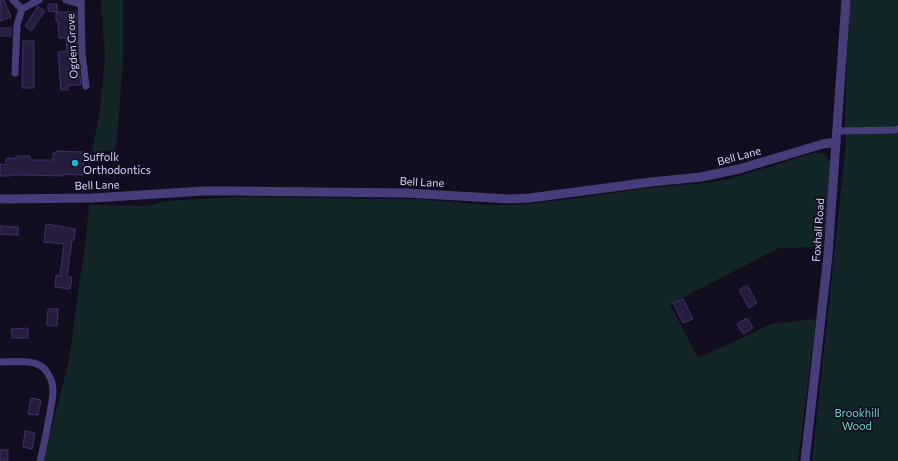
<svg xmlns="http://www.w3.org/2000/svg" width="898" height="461" viewBox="0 0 898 461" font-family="Commissioner,sans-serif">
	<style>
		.green { fill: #122628 }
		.building { fill: #261c3e; stroke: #413068 }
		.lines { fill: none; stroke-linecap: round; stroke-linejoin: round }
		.minor { stroke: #463d7a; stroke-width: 7 }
		.tertiary { stroke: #463d7a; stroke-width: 9 }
		.poi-dot { fill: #12b9e5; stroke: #130e1f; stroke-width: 1.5 }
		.labels { text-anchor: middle; stroke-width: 3.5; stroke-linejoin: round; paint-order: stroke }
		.street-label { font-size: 11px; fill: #d9d0fb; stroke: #130e1f }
		.poi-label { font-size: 11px; fill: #d9d0fb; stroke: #130e1f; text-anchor: start }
		.park-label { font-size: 11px; fill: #62d5c4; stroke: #130e1f }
	</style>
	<rect width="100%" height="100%" fill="#130e1f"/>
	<!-- green -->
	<g class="green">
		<path d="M101,0H123V61L117,140L114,150L94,152L92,151L100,110L105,57Z"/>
		<path d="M849,0H898V461H812L846,143L845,112Z"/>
		<path d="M814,153C824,152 825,155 831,163L823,247L779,248L670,304L698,358L772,324L816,319L798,461H43L69,361L79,285L85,248L89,205L145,206L167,201L232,197L418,199L486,205H516L548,202L649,188L706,183L724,180L742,175Z"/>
	</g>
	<!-- building -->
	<g class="building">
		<path d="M0,0H4L11,17L0,21Z"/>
		<path d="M48,4H57V12L48,11Z"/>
		<path d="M38,6L45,11L31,31L25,26Z"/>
		<path d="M56,12H76V38L77,37V54L81,85H68V90H61L58,52L67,51L66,38H59L58,21H56Z"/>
		<rect x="0" y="28" width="11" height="8"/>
		<path d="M23,41H34V88H22Z"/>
		<path d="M56,151L84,152L83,175L63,174V176L24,175H10V176H0V164L6,165V158L16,159V156H30V160H53V153H56Z"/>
		<path d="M46,224L75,229L74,240H72L67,277H72L70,289L55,287L56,275L60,276L64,244L44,242Z"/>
		<path d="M0,226L18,227V235L0,234Z"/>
		<path d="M747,285L757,303L749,308L739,290Z"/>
		<path d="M683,299L693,319L683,323L673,303Z"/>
		<path d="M48,309H58L57,326L47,325Z"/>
		<path d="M747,318L753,328L743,334L737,324Z"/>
		<path d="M28,328V338H12L11,329Z"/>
		<path d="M31,398L41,400L38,415L28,414Z"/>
		<path d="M25,431L35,433L32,449L23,447Z"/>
		<rect x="0" y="450" width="8" height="10"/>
	</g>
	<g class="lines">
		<!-- minor -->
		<g class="minor">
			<path d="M13,0L22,9L17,25L15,73"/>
			<path d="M66,0L81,4"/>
			<path d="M81,0L82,53L86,86"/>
			<path d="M22,9L39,0"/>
			<path d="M837,131L895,130L898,129"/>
			<path d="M0,362C10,362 27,360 37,364C47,368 53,380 53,391C53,398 51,406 50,413C47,429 44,445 40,461"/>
		</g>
		<!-- tertiary -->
		<g class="tertiary">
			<path d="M0,199L93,198L204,191H236L406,193L511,199L530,198L651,182L701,177L739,169L823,144L836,142"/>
			<path d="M805,461L828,255L846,0"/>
		</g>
	</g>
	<!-- markers -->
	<circle class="poi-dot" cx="75" cy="163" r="4"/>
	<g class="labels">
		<!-- street labels -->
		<g class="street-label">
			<text transform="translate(72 46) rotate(-93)" y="4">Ogden Grove</text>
			<text transform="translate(739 156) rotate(-15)" y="4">Bell Lane</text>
			<text transform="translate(422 182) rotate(3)" y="4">Bell Lane</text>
			<text transform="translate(97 185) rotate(-2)" y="4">Bell Lane</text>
			<text transform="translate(818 230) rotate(-86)" y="4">Foxhall Road</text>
		</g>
		<!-- poi labels -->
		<g class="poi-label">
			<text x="83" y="161">Suffolk<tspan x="83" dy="13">Orthodontics</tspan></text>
		</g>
		<!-- park labels -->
		<g class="park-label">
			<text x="857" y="417">Brookhill<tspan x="857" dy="13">Wood</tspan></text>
		</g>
	</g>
</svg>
